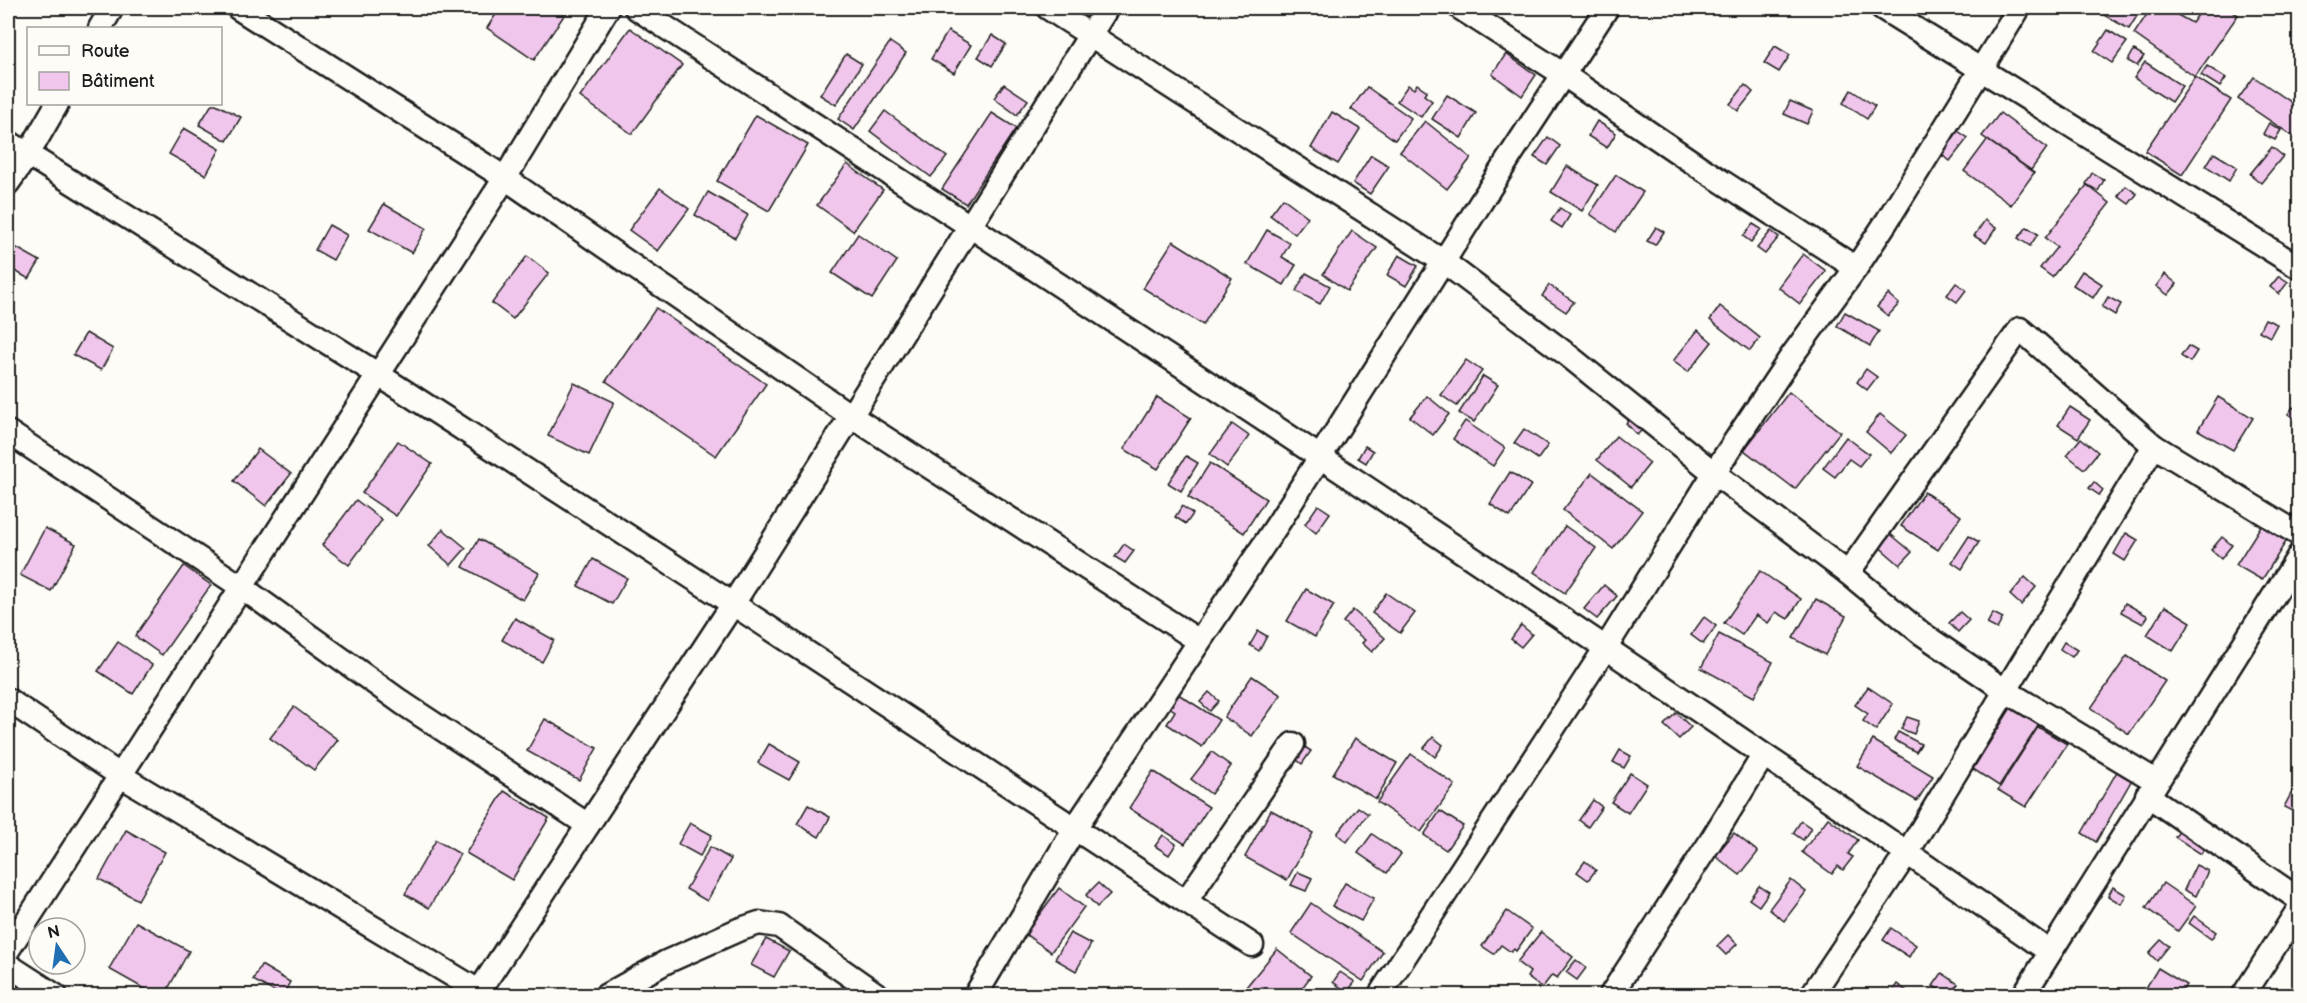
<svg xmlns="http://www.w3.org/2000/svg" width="2307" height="1003" viewBox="0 0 2307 1003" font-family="'Balsamiq Sans',sans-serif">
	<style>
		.building { fill: #f1c6ec; stroke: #1c1c1c; stroke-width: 1.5 }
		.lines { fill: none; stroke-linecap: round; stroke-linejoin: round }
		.street-casing { stroke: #1c1c1c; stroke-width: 27 }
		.street { stroke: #fdfcf7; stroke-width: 22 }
	</style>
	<rect width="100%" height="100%" fill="#fdfcf7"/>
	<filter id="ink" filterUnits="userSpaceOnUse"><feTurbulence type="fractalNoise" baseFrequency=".0167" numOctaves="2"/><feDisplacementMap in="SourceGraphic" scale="12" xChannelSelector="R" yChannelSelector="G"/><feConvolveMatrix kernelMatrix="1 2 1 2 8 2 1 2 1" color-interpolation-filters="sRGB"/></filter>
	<g filter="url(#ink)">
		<!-- building -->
		<g class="building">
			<path d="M500,8H569L534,60L487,28Z"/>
			<path d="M2097,8H2134L2140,11L2129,29L2095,10Z"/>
			<path d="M2151,8H2165L2192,23L2203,8H2227L2238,15L2195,77L2134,34Z"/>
			<path d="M630,28L682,65L632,134L580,97Z"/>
			<path d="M2108,30L2127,42L2112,63L2094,51Z"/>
			<path d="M948,31L971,45L954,73L931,59Z"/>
			<path d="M992,35L1006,44L992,66L978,57Z"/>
			<path d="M890,42L906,53L854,130L838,119Z"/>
			<path d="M1775,46L1790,55L1779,72L1764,63Z"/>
			<path d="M2134,50L2144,56L2137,66L2128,61Z"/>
			<path d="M846,54L862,64L836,105L820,95Z"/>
			<path d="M1506,54L1536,75L1522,96L1492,74Z"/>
			<path d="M2145,62L2182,86L2171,102L2134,78Z"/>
			<path d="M2207,66L2226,78L2220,87L2201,75Z"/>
			<path d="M2195,77L2231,100L2182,175L2145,151Z"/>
			<path d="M2254,77L2300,108V135L2297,139L2238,99Z"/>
			<path d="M1004,84L1028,100L1017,115L994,98Z"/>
			<path d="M1417,84L1427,91L1424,95L1432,101L1421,117L1397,101L1408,85L1414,89Z"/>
			<path d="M1745,85L1753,92L1738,111L1730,104Z"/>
			<path d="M1367,87L1411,118L1395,140L1351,109Z"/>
			<path d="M1851,90L1875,106L1867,119L1843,103Z"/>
			<path d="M1447,95L1476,113L1461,138L1432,119Z"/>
			<path d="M1790,101L1813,111L1807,124L1784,114Z"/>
			<path d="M212,104H216L241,117L227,141L199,125Z"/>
			<path d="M885,111L947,157L931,177L870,131Z"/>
			<path d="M1332,112L1360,129L1338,164L1311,148Z"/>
			<path d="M992,113L1016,128L966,204L942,189Z"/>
			<path d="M2000,113L2047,148L2031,170L1982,136Z"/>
			<path d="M756,115L808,145L769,211L717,181Z"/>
			<path d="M1425,121L1471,158L1447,189L1400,152Z"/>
			<path d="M1597,121L1616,133L1607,148L1588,136Z"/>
			<path d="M2269,123L2281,130L2275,140L2263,134Z"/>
			<path d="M184,128L220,149L206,175L169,154Z"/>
			<path d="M1958,131L1968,138L1950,161L1941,154Z"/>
			<path d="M1548,137L1560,146L1547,165L1534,157Z"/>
			<path d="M1987,140L2034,173L2011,205L1964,171Z"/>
			<path d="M2272,147L2283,156L2261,183L2250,174Z"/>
			<path d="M2214,153L2237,167L2229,181L2206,166Z"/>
			<path d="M1371,155L1389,166L1370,194L1353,183Z"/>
			<path d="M847,164L883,190L853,231L817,205Z"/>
			<path d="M1567,166L1598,185L1582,211L1551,192Z"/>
			<path d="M2092,173L2104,180L2098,191L2086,184Z"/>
			<path d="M1616,175L1643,192L1616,232L1590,214Z"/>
			<path d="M2087,185L2110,203L2052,277L2040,268L2057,247L2045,238Z"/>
			<path d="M2126,186L2137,194L2129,204L2118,196Z"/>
			<path d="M660,188L689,209L658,251L629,230Z"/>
			<path d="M708,192L748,215L735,238L695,215Z"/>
			<path d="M1283,198L1308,217L1295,234L1270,215Z"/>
			<path d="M384,204L426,228L412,253L369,229Z"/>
			<path d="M1560,208L1570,215L1562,228L1551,221Z"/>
			<path d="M1985,220L1996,228L1986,243L1974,236Z"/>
			<path d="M1753,224L1761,229L1751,242L1743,236Z"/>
			<path d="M329,225L347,235L333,260L315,250Z"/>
			<path d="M1656,227L1664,232L1655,245L1647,241Z"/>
			<path d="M2027,227L2038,234L2030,246L2018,238Z"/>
			<path d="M1267,230L1290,243L1282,257L1296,265L1284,285L1247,264Z"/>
			<path d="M1352,231L1377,248L1347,291L1323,274Z"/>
			<path d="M1771,231L1779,237L1765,254L1757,248Z"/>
			<path d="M858,234L897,261L872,299L832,273Z"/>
			<path d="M1173,241L1232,278L1203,325L1143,288Z"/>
			<path d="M8,243L40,261L29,279L8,267Z"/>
			<path d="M1803,254L1826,271L1800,304L1778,287Z"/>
			<path d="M1399,255L1418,266L1406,286L1387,275Z"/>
			<path d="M527,256L549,273L513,319L492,303Z"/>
			<path d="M2082,271L2102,284L2093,298L2073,285Z"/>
			<path d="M1306,273L1330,286L1320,304L1296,291Z"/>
			<path d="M2165,274L2177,284L2168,295L2156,286Z"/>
			<path d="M2279,276L2288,282L2279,294L2270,287Z"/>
			<path d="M1956,283L1966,290L1957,302L1947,295Z"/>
			<path d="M1549,285L1574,302L1566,312L1542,296Z"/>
			<path d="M1888,294L1899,304L1888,316L1877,307Z"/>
			<path d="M2108,297L2121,304L2115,315L2102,307Z"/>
			<path d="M1720,306L1760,338L1750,351L1710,320Z"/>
			<path d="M656,308L766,384L716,456L606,381Z"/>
			<path d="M1845,312L1879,331L1870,346L1837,326Z"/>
			<path d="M2265,319L2277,324L2270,337L2259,331Z"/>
			<path d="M1698,330L1712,342L1688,372L1673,361Z"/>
			<path d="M86,333L113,349L101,370L73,355Z"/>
			<path d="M2188,346L2197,351L2190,362L2181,356Z"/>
			<path d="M1466,360L1482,371L1457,406L1441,395Z"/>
			<path d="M1866,369L1877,377L1867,390L1857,382Z"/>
			<path d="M1483,376L1498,385L1474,422L1459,413Z"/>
			<path d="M574,383L614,402L589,455L548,436Z"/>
			<path d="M1789,392L1840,432L1795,489L1744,450Z"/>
			<path d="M1427,396L1449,414L1433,435L1410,417Z"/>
			<path d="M1157,397L1191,418L1158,469L1124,449Z"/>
			<path d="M2218,397L2253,418L2233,450L2198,430Z"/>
			<path d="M2070,407L2090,420L2078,438L2058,425Z"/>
			<path d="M2293,407L2300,412V422L2288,414Z"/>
			<path d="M1635,413L1647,425L1637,435L1626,423Z"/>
			<path d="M1880,414L1906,435L1891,453L1866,432Z"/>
			<path d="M1465,421L1505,448L1493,466L1453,439Z"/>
			<path d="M1232,424L1249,436L1227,467L1210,454Z"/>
			<path d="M1524,429L1548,445L1538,459L1514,443Z"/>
			<path d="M1616,436L1650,463L1631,487L1597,460Z"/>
			<path d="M1846,437L1869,454L1859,466L1849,459L1835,477L1823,468Z"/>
			<path d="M2081,438L2098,452L2084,469L2067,455Z"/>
			<path d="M398,441L432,464L396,516L362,493Z"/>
			<path d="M1365,446L1373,451L1366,463L1358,458Z"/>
			<path d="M258,449L291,474L266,506L234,481Z"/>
			<path d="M1186,456L1198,463L1181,491L1168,483Z"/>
			<path d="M1210,463L1266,499L1244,533L1188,497Z"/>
			<path d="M1510,472L1531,485L1510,517L1490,504Z"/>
			<path d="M1592,473L1642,511L1613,549L1563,510Z"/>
			<path d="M2094,482L2103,490L2099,495L2089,488Z"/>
			<path d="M1924,492L1961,516L1938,550L1901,526Z"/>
			<path d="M356,500L382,520L349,565L322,545Z"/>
			<path d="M1318,505L1330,513L1316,533L1305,524Z"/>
			<path d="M1182,506L1193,514L1186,524L1175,517Z"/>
			<path d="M2262,524L2287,540L2262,580L2236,565Z"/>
			<path d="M1565,526L1596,548L1565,593L1534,572Z"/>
			<path d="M45,528L76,544L51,591L20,575Z"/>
			<path d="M443,529L466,548L451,565L429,546Z"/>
			<path d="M1888,532L1912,552L1900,565L1877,545Z"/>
			<path d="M2126,533L2138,540L2125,561L2114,554Z"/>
			<path d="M1969,536L1979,542L1962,569L1952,562Z"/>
			<path d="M2222,537L2232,545L2221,559L2211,550Z"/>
			<path d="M479,539L539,573L523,600L463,567Z"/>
			<path d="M1124,544L1134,551L1125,563L1115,557Z"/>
			<path d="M593,559L627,578L612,604L578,586Z"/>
			<path d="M184,566L211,585L162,655L135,636Z"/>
			<path d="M1760,571L1801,599L1788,619L1776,612L1768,623L1756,615L1742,635L1724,623Z"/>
			<path d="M2025,577L2036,587L2021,605L2010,595Z"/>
			<path d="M1604,585L1617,596L1597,619L1584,609Z"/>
			<path d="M1306,589L1334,605L1315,637L1287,621Z"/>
			<path d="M1386,593L1415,613L1400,633L1372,613Z"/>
			<path d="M1816,599L1846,616L1825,655L1793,638Z"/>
			<path d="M2125,603L2148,616L2143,624L2121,612Z"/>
			<path d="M2165,606L2191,622L2173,651L2147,635Z"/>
			<path d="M1353,610L1385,638L1372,652L1362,643L1365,640L1343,622Z"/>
			<path d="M1960,612L1969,620L1958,632L1949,623Z"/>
			<path d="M1993,613L2003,618L1997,629L1987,624Z"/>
			<path d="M1704,617L1716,626L1703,644L1691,635Z"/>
			<path d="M515,618L554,640L542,662L502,640Z"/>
			<path d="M1521,625L1532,634L1521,647L1511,639Z"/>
			<path d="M1258,631L1267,636L1259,651L1250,645Z"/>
			<path d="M1719,634L1773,662L1754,697L1701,668Z"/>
			<path d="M118,642L152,665L133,694L98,671Z"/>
			<path d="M2064,642L2077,650L2072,657L2060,649Z"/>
			<path d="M2127,656L2165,681L2129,734L2091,708Z"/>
			<path d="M1252,676L1281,695L1252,736L1224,717Z"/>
			<path d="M1868,687L1893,704L1876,730L1863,721L1868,714L1855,705Z"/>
			<path d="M1175,692L1219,720L1202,747L1167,724L1175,711L1166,705Z"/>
			<path d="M1209,692L1219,701L1210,711L1200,702Z"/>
			<path d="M2012,706L2040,723L1999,786L1973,769Z"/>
			<path d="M294,707L338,740L314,770L270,738Z"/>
			<path d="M1676,713L1691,727L1679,739L1664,725Z"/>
			<path d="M1907,717L1919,721L1914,734L1901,729Z"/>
			<path d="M545,719L597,748L579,780L527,751Z"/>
			<path d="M2038,727L2067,744L2026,807L1998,790Z"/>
			<path d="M1898,732L1921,744L1916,752L1894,740Z"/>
			<path d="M1433,737L1443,745L1435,757L1424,748Z"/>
			<path d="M1355,738L1397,763L1376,799L1333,774Z"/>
			<path d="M1873,740L1933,776L1917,801L1857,766Z"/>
			<path d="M769,744L800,762L789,780L758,763Z"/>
			<path d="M1300,744L1311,751L1302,764L1292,756Z"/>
			<path d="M1620,750L1631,756L1624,768L1613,762Z"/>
			<path d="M1212,752L1231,766L1211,794L1191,779Z"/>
			<path d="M1411,754L1455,785L1421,832L1377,802Z"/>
			<path d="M2119,768L2134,776L2096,842L2082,833Z"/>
			<path d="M1153,771L1209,807L1185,844L1129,808Z"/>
			<path d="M1630,773L1647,784L1628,813L1611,802Z"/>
			<path d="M2293,790L2300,794V815L2284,807Z"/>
			<path d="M504,791L549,818L512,880L466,853Z"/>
			<path d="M1593,800L1602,807L1588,827L1579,820Z"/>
			<path d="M808,805L830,817L819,837L797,824Z"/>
			<path d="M1358,807L1368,814L1347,842L1337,834Z"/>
			<path d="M1271,810L1313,833L1287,880L1245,857Z"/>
			<path d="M1440,811L1463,826L1446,850L1424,835Z"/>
			<path d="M1828,818L1858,840L1848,854L1853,857L1843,870L1838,866L1832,874L1802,852Z"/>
			<path d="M1801,821L1811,828L1803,840L1793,833Z"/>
			<path d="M690,823L712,835L700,856L678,844Z"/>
			<path d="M2185,823L2210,839L2201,854L2175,837Z"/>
			<path d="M126,830L165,852L138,900L99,879Z"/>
			<path d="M1734,833L1758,852L1740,875L1715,856Z"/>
			<path d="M1372,834L1401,854L1387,873L1358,853Z"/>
			<path d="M1163,835L1176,844L1169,855L1155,846Z"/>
			<path d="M436,840L460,854L429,908L405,894Z"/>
			<path d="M710,847L731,859L707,901L686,889Z"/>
			<path d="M1585,861L1596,870L1588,880L1577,872Z"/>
			<path d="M2196,865L2208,871L2196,896L2184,890Z"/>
			<path d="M1298,872L1312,878L1306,891L1291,885Z"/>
			<path d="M8,874L15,880L8,890Z"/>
			<path d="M1791,880L1806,892L1784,921L1769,909Z"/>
			<path d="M1098,883L1110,894L1097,907L1086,895Z"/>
			<path d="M1345,883L1374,898L1361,921L1332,906Z"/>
			<path d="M2163,883L2196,906L2178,931L2146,908Z"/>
			<path d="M1759,886L1769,892L1759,906L1749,899Z"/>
			<path d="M2113,887L2126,895L2121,904L2108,896Z"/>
			<path d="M1059,888L1084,907L1051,952L1025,934Z"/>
			<path d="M1311,903L1383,952L1363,981L1291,933Z"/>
			<path d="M1507,911L1532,929L1516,951L1514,949L1511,952L1501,945L1494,954L1482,946Z"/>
			<path d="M2194,916L2216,932L2211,939L2189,923Z"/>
			<path d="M136,922L189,951L164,996H157L109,969Z"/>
			<path d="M1891,928L1916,945L1909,957L1883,940Z"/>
			<path d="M1541,932L1573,957L1557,978L1552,975L1542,988L1527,977L1530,972L1517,962Z"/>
			<path d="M1070,933L1091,944L1076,971L1055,959Z"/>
			<path d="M1728,935L1737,944L1726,955L1717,946Z"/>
			<path d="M766,939L789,951L774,977L751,965Z"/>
			<path d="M2161,940L2169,946L2157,961L2149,953Z"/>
			<path d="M1277,949L1311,976L1296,996H1246L1242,992Z"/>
			<path d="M1576,960L1586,968L1577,980L1566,972Z"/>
			<path d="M261,965L290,982L282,996L253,980Z"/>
			<path d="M2158,968L2186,985L2179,996H2141Z"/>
			<path d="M1340,972L1355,982L1347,992L1333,982Z"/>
			<path d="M1942,973L1958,984L1950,996L1933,986Z"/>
			<path d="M1897,984L1911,994L1909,996H1889Z"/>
			<path d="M844,985L855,993L853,996H835Z"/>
		</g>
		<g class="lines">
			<!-- street casing -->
			<g class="street-casing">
				<g id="street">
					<path d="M238,8L505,178L851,416L1199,641"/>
					<path d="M636,8C1111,318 1585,628 2050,952"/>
					<path d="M1048,8L1444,262L1565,353L1714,473L1848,573L1921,633L2006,691L2156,781"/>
					<path d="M1460,8L1564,75L1701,168L1856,268"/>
					<path d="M1882,8L2300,268"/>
					<path d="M100,28L112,8"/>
					<path d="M8,142L379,375L733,604L1252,945"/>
					<path d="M8,183L27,156L57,104"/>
					<path d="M8,432L240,586L404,704L588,825"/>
					<path d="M1848,573L2020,329L2154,446L2300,535"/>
					<path d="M8,700L121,776L487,996"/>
					<path d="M2147,795L2300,900"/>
					<path d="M1186,901L1293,744"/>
					<path d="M8,950L505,178L608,8"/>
					<path d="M8,965L56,996"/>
					<path d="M476,996L733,604L1107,8"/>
					<path d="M605,996L666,962L738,930L759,923L779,926L879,996"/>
					<path d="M975,996L1075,828L1279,522L1512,153L1607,8"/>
					<path d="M1379,996L1605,649L1725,456L1791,357L1856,268L1887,221L2019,8"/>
					<path d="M1610,996L1709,844L1763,756"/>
					<path d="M1811,996L1907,853L2154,446"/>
					<path d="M2023,996L2300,554"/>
					<path d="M2243,996L2300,907"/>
				</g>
			</g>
			<!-- street -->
			<use href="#street" class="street"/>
		</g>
	</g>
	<!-- margin -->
	<rect width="2307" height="1003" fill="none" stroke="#fdfcf7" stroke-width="30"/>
	<rect x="15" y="15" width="2277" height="973" fill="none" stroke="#1c1c1c" stroke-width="2" filter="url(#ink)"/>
	<!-- legend -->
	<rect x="27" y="27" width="195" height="78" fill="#fdfcf7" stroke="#a3a29f" stroke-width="1.5"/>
	<rect x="39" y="46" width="30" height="9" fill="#fdfcf7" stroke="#a3a29f" stroke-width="1.5"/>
	<text x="81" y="57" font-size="18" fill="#1c1c1c">Route</text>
	<rect x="39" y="72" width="30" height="18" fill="#f1c6ec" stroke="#a3a29f" stroke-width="1.5"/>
	<text x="81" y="87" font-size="18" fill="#1c1c1c">Bâtiment</text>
	<!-- north arrow -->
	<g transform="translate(57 946) rotate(347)"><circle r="28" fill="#fdfcf7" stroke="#a3a29f" stroke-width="1.5"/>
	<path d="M0-4.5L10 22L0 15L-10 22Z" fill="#1f6fb2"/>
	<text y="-9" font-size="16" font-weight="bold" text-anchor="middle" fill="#1c1c1c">N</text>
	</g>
</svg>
